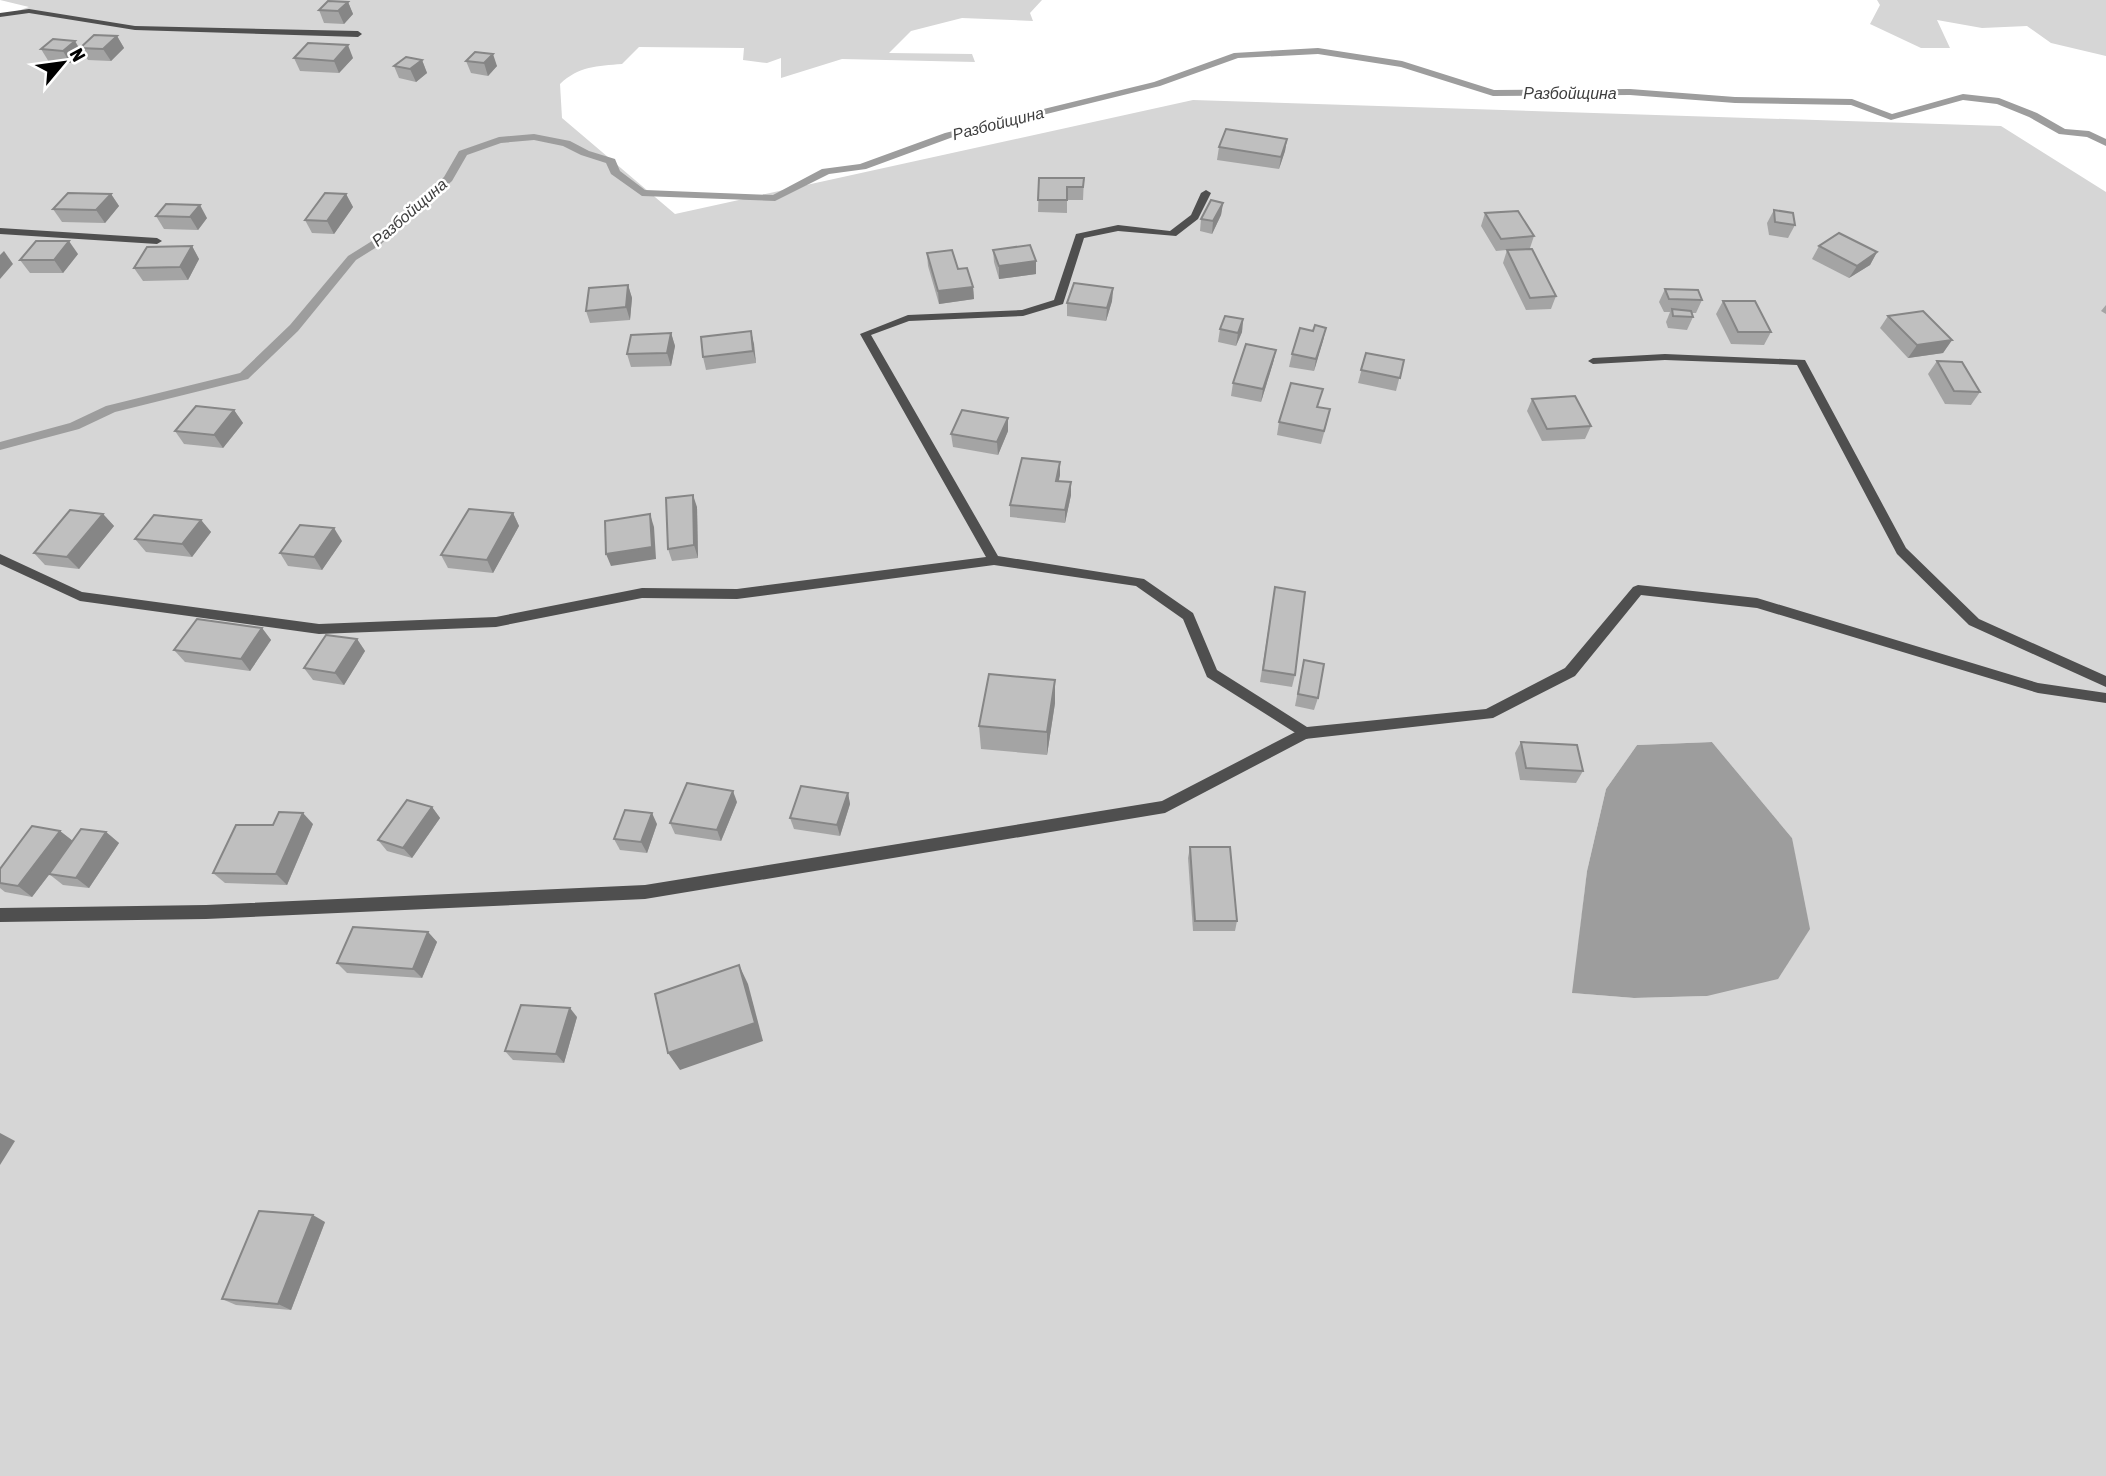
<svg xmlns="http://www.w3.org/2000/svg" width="2106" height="1476" viewBox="0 0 2106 1476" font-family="'Asap Condensed',sans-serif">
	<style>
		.green { fill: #d6d6d6; fill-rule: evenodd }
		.water { fill: #9d9d9d }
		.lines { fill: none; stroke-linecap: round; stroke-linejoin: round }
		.stream { fill: #9d9d9d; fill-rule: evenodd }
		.service { fill: #4f4f4f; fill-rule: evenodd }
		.minor { fill: #4f4f4f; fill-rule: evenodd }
		.wall { fill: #a4a4a4 }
		.shaded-wall { fill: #868686 }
		.building { fill: #bfbfbf; stroke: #868686; stroke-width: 2 }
		.labels { text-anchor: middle; stroke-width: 5; stroke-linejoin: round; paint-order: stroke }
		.far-water-label { font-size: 16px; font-style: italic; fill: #3e3e3e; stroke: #fff }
	</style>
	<rect width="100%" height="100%" fill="#fff"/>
	<!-- green -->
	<g class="green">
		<path d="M0,0H1042L1030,13L1033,21L962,18L911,31L889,53L972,54L975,62L842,59L781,78V58L767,63L743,60L744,48L639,47L622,64C597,66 579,66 560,84L562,118L675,214L1193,100L2001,126L2106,192V1476H0V17L29,7ZM1712,742L1792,838L1707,996L1634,998L1573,993L1587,871L1606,789L1637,745Z"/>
		<path d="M1877,0H2106V56L2051,43L2027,26L1982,28L1937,20L1950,48H1921L1870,24L1880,5Z"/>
	</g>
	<!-- water -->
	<path class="water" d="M1712,742L1792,838L1810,929L1778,979L1707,996L1634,998L1572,993L1587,871L1606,789L1637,745Z"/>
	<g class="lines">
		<!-- stream -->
		<path class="stream" d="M1318,48L1402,61L1494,90L1630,89L1735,97L1852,99L1892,114L1963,94L1999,98L2037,113L2065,129L2089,131L2106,139V146L2087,137L2059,134L2029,117L1997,104L1963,100L1891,120L1851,105L1735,103L1630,95L1493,96L1401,67L1318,54L1238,58L1160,86L953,137L866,169L829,174L775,201L642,196L611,174L606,163L581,155L563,146L534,140L501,143L467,155L452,181L380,245L356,260L298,331L248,379L115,412L79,429L0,450V442L70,423L106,406L240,373L290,325L348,256L372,241L444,177L459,151L499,137L534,134L570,141L589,151L615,159L620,171L645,190L773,195L822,169L860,164L945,133L1154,82L1234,53Z"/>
		<!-- service -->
		<g class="service">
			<path d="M29,9L135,26L358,31L362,34L358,37L135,30L29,13L0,17V13Z"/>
			<path d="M1206,190L1211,193L1198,219L1176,236L1118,231L1084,238L1063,304L1023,316L909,321L871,335L998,556L1144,579L1193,613L1217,670L1307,727L1486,709L1565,668L1633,587L1638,585L1757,598L2038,683L2106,693V703L2038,693L1757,608L1641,595L1575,676L1493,718L1305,739L1207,677L1183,619L1136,586L994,565L737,599L642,598L496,627L319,634L80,601L0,564V554L82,592L319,624L496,617L642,588L737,589L986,557L860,334L908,315L1022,310L1054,300L1076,234L1118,225L1170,231L1191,215L1201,193Z"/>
			<path d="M0,228L157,238L162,241L157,244L0,234Z"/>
			<path d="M1665,354L1805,360L1906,548L1979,619L2106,676V687L1969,625L1897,554L1797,365L1665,360L1593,364L1588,361L1593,358Z"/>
		</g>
		<!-- minor -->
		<path class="minor" d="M1305,727L1310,729L1312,733L1310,737L1165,813L645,899L206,919L0,922V908L206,905L645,885L1162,801Z"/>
	</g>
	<!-- wall -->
	<g class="wall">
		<path d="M348,2L353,14L344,24L324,23L319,10Z"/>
		<path d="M117,36L124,48L111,61L88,60L80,48Z"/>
		<path d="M53,39L82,53L70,63L49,62L41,49Z"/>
		<path d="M475,52L497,66L488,76L471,73L466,61Z"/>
		<path d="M294,58H353L339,73L300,71Z"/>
		<path d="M422,60L427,73L416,82L399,78L394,66Z"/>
		<path d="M1287,139L1285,151L1279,169L1217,160L1219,147Z"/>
		<path d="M1039,178H1084L1083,200H1067V213L1038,212Z"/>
		<path d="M111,194L119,206L105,223L62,222L53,209Z"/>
		<path d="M346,194L353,207L334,234L312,233L305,220Z"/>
		<path d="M1223,203L1221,215L1212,234L1200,231L1201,219Z"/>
		<path d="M1774,210L1795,225L1788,238L1769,235L1767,223Z"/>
		<path d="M1485,213L1534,236L1530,248L1556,296L1551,309L1526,310L1503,263L1507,250L1496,251L1481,226Z"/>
		<path d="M156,216L207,218L198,230L164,229Z"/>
		<path d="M192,246L199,259L188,280L143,281L134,268Z"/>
		<path d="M1819,246L1877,252L1870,265L1849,278L1812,259Z"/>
		<path d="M993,250L1036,261V274L999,279L994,262Z"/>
		<path d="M927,253L958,269L973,287L974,299L939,304L928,266Z"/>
		<path d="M78,254L63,273H30L20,260Z"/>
		<path d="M628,285L632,298L630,320L590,323L586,311Z"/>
		<path d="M1113,288L1112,301L1106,321L1067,316V303Z"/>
		<path d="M1665,289L1702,300L1696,313H1692L1693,317L1687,330L1668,328L1666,322L1670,312H1664L1659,302Z"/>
		<path d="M1723,301L1771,332L1764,345L1731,344L1716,314Z"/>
		<path d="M2106,305V314L2101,311Z"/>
		<path d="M1888,316L1952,340L1943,353L1908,358L1880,328Z"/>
		<path d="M1243,319L1242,332L1236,346L1218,342L1220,329Z"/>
		<path d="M1326,328L1314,371L1289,367L1292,354L1313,331Z"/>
		<path d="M751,331L756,363L706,370L703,357Z"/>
		<path d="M671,333L675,346L671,366L631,367L627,354Z"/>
		<path d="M1276,350L1273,363L1261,402L1231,396L1233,383Z"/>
		<path d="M1366,353L1404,360L1396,391L1358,383Z"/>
		<path d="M1937,361L1980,392L1971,405L1945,404L1928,374Z"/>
		<path d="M1532,399L1591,426L1585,439L1542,441L1527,411Z"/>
		<path d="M1318,407L1327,422L1321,444L1277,435L1279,422Z"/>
		<path d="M234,410L243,423L223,448L184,444L175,431Z"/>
		<path d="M1008,418V431L998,455L953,447L951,434Z"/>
		<path d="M1060,475L1058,481L1071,495L1065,523L1010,517V505Z"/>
		<path d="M697,507L698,558L672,561L668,549Z"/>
		<path d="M513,513L519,526L493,573L448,568L441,555Z"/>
		<path d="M103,514L114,526L79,569L45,565L34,553Z"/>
		<path d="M201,520L211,532L192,557L146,552L135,539Z"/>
		<path d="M342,541L322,570L288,566L280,553Z"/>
		<path d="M1275,587L1295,675L1292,687L1260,682Z"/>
		<path d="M262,628L271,640L250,671L185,662L174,650Z"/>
		<path d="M357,639L365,651L344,685L313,680L304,668Z"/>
		<path d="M1304,660L1318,698L1314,710L1295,706Z"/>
		<path d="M1055,703L1047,755L981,749L979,726Z"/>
		<path d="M1521,742L1583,771L1576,783L1520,780L1515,753Z"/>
		<path d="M848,793L850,804L840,836L794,829L790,818Z"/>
		<path d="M737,802L721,841L675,834L670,823Z"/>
		<path d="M432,807L440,818L412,858L387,851L378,840Z"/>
		<path d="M313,824L287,885L225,883L213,873L273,825Z"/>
		<path d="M657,824L647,853L620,850L614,839Z"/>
		<path d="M60,831L73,841L106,832L119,843L89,888L63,885L49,874L51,872L32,897L5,892L0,888V869Z"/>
		<path d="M1190,847L1237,921L1235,931H1193L1188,858Z"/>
		<path d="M428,932L437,942L422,978L347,973L337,963Z"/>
		<path d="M577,1017L564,1063L513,1060L505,1051Z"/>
		<path d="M325,1222L291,1310L236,1305L222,1299Z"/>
	</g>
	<!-- shaded-wall -->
	<g class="shaded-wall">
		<path d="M348,2L353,14L344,24L338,11Z"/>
		<path d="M117,36L124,48L111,61L103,49Z"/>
		<path d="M75,41L82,53L70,63L63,51Z"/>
		<path d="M348,45L353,58L339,73L334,61Z"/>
		<path d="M493,54L497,66L488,76L484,63Z"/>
		<path d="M422,60L427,73L416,82L410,69Z"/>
		<path d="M1287,139L1285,151L1279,169L1281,157Z"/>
		<path d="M111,194L119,206L105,223L96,210Z"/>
		<path d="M346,194L353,207L334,234L327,221Z"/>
		<path d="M1223,203L1221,215L1212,234L1213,221Z"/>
		<path d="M200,205L207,218L198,230L190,217Z"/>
		<path d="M69,241L78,254L63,273L54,260Z"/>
		<path d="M192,246L199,259L188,280L180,267Z"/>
		<path d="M4,251L13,264L0,279V255Z"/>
		<path d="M1877,252L1870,265L1849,278L1857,266Z"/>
		<path d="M1036,261V274L999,279V266Z"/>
		<path d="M628,285L632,298L630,320L626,307Z"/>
		<path d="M973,287L974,299L939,304L938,291Z"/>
		<path d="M1113,288L1112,301L1106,321L1107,308Z"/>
		<path d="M1243,319L1242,332L1236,346L1238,333Z"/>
		<path d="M1326,328L1323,341L1314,371L1316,359Z"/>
		<path d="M751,331L754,344L756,363L753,351Z"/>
		<path d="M671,333L675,346L671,366L667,353Z"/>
		<path d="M1952,340L1943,353L1908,358L1917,345Z"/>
		<path d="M1276,350L1273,363L1261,402L1263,389Z"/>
		<path d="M234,410L243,423L223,448L214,435Z"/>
		<path d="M1008,418V431L998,455L997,442Z"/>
		<path d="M1060,462V475L1056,494V481Z"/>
		<path d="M1071,482V495L1065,523V510Z"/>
		<path d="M693,495L697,507L698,558L694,545Z"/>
		<path d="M513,513L519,526L493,573L487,560Z"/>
		<path d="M103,514L114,526L79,569L67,557Z"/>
		<path d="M650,514L654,527L656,559L611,566L606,554Z"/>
		<path d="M201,520L211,532L192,557L182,544Z"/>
		<path d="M334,528L342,541L322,570L314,557Z"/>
		<path d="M262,628L271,640L250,671L241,659Z"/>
		<path d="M357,639L365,651L344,685L335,673Z"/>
		<path d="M1055,680V703L1047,755V732Z"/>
		<path d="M733,791L737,802L721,841L717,830Z"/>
		<path d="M848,793L850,804L840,836L837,825Z"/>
		<path d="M432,807L440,818L412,858L403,848Z"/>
		<path d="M303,813L313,824L287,885L276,874Z"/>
		<path d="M652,813L657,824L647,853L641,842Z"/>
		<path d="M60,831L74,842L32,897L18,886Z"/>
		<path d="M106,832L119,843L89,888L76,878Z"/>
		<path d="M428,932L437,942L422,978L413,969Z"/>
		<path d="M739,965L748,984L763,1041L680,1070L668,1053Z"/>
		<path d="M570,1008L577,1017L564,1063L556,1054Z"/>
		<path d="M0,1133L15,1141L0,1165Z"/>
		<path d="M313,1215L325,1222L291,1310L278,1304Z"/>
	</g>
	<!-- building -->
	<g class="building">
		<path d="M328,1L348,2L338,11L319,10Z"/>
		<path d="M94,35L117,36L103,49L80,48Z"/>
		<path d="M53,39L75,41L63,51L41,49Z"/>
		<path d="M308,43L348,45L334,61L294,58Z"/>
		<path d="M475,52L493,54L484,63L466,61Z"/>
		<path d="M406,57L422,60L410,69L394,66Z"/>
		<path d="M1226,129L1287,139L1281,157L1219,147Z"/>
		<path d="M1039,178H1084L1083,187H1067V200H1038Z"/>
		<path d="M68,193L111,194L96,210L53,209Z"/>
		<path d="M325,193L346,194L327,221L305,220Z"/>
		<path d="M1211,200L1223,203L1213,221L1201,219Z"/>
		<path d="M166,204L200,205L190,217L156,216Z"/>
		<path d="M1774,210L1793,213L1795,225L1775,222Z"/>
		<path d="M1518,211L1534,236L1501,239L1485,213Z"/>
		<path d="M1839,233L1877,252L1857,266L1819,246Z"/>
		<path d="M36,241H69L54,260H20Z"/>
		<path d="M1030,245L1036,261L999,266L993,250Z"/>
		<path d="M192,246L180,267L134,268L147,247Z"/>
		<path d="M1532,249L1556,296L1530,298L1507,250Z"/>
		<path d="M952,250L958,269L967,268L973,287L938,291L927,253Z"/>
		<path d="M1074,283L1113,288L1107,308L1067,303Z"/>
		<path d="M628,285L626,307L586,311L589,288Z"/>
		<path d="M1665,289L1698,290L1702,300L1669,299Z"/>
		<path d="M1723,301H1755L1771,332H1738Z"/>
		<path d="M1672,309L1691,311L1693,317L1673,316Z"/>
		<path d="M1923,311L1952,340L1917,345L1888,316Z"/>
		<path d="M1225,316L1243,319L1238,333L1220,329Z"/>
		<path d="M1315,325L1326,328L1316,359L1292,354L1300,328L1313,331Z"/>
		<path d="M751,331L753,351L703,357L701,337Z"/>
		<path d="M671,333L667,353L627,354L631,335Z"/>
		<path d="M1246,344L1276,350L1263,389L1233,383Z"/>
		<path d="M1366,353L1404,360L1400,378L1361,370Z"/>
		<path d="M1937,361L1962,362L1980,392L1954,391Z"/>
		<path d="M1291,383L1323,389L1317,407L1330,409L1324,431L1279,422Z"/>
		<path d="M1575,396L1591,426L1547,429L1532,399Z"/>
		<path d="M196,406L234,410L214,435L175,431Z"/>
		<path d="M962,410L1008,418L997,442L951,434Z"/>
		<path d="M1022,458L1060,462L1056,481L1071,482L1065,510L1010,505Z"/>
		<path d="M693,495L694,545L668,549L666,498Z"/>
		<path d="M469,509L513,513L487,560L441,555Z"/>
		<path d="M70,510L103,514L67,557L34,553Z"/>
		<path d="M650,514L652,547L606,554L605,521Z"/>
		<path d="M154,515L201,520L182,544L135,539Z"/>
		<path d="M300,525L334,528L314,557L280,553Z"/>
		<path d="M1275,587L1305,592L1295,675L1263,670Z"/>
		<path d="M197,619L262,628L241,659L174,650Z"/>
		<path d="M326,635L357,639L335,673L304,668Z"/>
		<path d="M1304,660L1324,664L1318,698L1298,694Z"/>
		<path d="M989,674L1055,680L1047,732L979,726Z"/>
		<path d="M1521,742L1577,745L1583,771L1526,768Z"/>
		<path d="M687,783L733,791L717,830L670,823Z"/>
		<path d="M801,786L848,793L837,825L790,818Z"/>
		<path d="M407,800L432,807L403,848L378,840Z"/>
		<path d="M625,810L652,813L641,842L614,839Z"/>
		<path d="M279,812L303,813L276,874L213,873L236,825H273Z"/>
		<path d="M32,826L60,831L18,886L0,883V869Z"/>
		<path d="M81,829L106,832L76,878L49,874Z"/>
		<path d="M1190,847H1230L1237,921H1195Z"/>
		<path d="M353,927L428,932L413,969L337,963Z"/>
		<path d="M739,965L755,1023L668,1053L655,994Z"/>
		<path d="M521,1005L570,1008L556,1054L505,1051Z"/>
		<path d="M259,1211L313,1215L278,1304L222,1299Z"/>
	</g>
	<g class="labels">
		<!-- far-water labels -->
		<g class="far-water-label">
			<text x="1570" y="99">Разбойщина</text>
			<text transform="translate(998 123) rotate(-14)" y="6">Разбойщина</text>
			<text transform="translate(409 212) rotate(-41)" y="6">Разбойщина</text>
		</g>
	</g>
	<!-- north arrow -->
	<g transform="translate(63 63) rotate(61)" stroke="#ffffff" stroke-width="5" paint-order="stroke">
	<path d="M0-5L12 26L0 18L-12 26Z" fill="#000000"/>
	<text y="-10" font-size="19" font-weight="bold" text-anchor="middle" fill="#000000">N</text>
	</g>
</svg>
